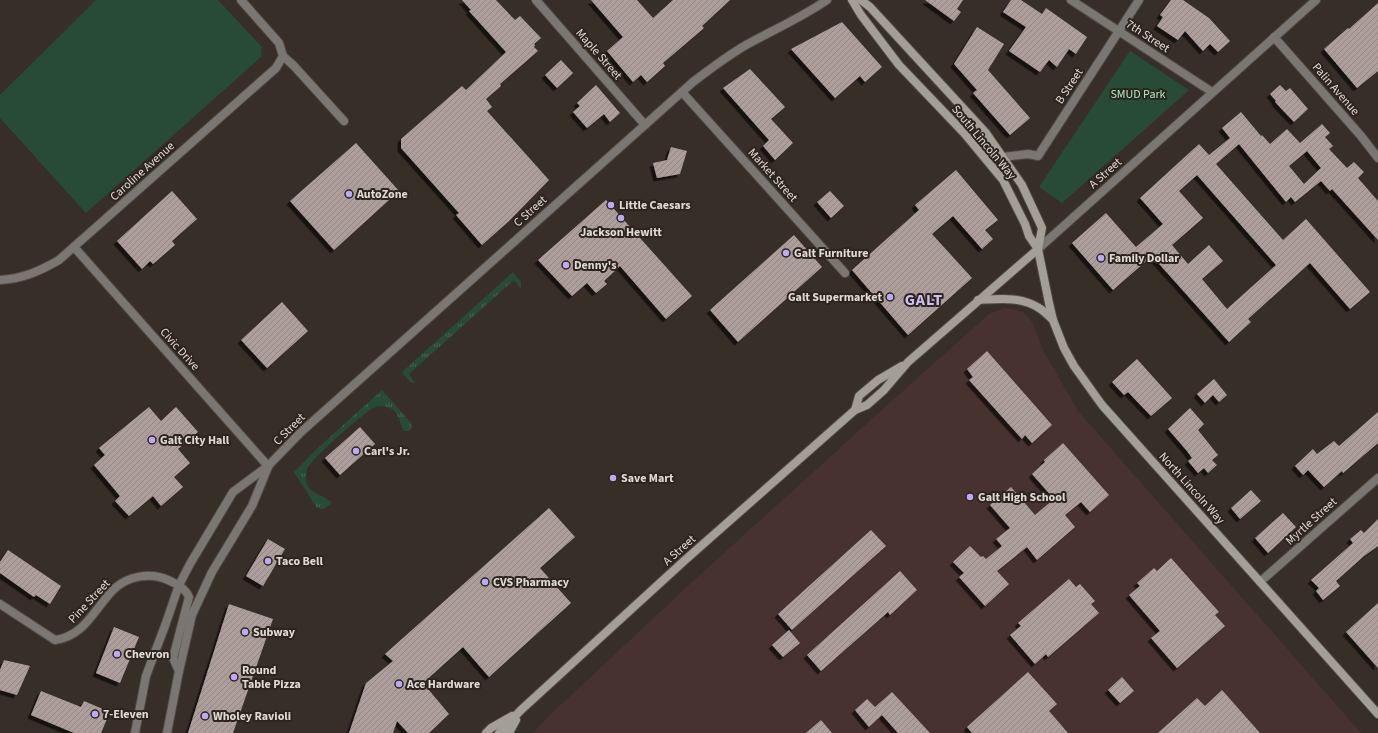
<svg xmlns="http://www.w3.org/2000/svg" width="1378" height="733" viewBox="0 0 1378 733" font-family="'Source Sans 3',sans-serif">
	<style>
		.education { fill: #47322f }
		.grass { fill: url(#grass-tufts) }
		.park { fill: #284b36 }
		.building { fill: url(#building-hatch); fill-rule: evenodd; filter: url(#shadow) }
		.lines { fill: none; stroke-linecap: round; stroke-linejoin: round }
		.minor-casing { stroke: #534944; stroke-width: 10 }
		.tertiary-casing { stroke: #534944; stroke-width: 10 }
		.secondary-casing { stroke: #534944; stroke-width: 10 }
		.minor { stroke: #7a7772; stroke-width: 8 }
		.tertiary { stroke: #7a7772; stroke-width: 8 }
		.secondary { stroke: #a39e96; stroke-width: 8 }
		.poi-dot { fill: #bea9f5; stroke: #2e241e; stroke-width: 1.5 }
		.labels { text-anchor: middle; stroke-width: 4; stroke-linejoin: round; paint-order: stroke }
		.street-label { font-size: 12px; fill: #e0d9d5; stroke: #2e241e }
		.park-label { font-size: 12px; fill: #a5edbf; stroke: #2e241e }
		.poi-label { font-size: 12px; font-weight: bold; fill: #e0d9d5; stroke: #2e241e; text-anchor: start }
		.district-label { font-size: 16px; font-weight: bold; letter-spacing: 1px; fill: #cebff8; stroke: #2e241e }
	</style>
	<defs>
		<pattern id="grass-tufts" width="24" height="20" patternUnits="userSpaceOnUse"><rect width="24" height="20" fill="#284b36"/><path d="M3 7l-1-3M5 7V3M7 7l1-3M15 17l-1-3M17 17v-4M19 17l1-3" fill="none" stroke="#476452"/></pattern>
		<pattern id="building-hatch" width="6" height="6" patternUnits="userSpaceOnUse"><rect width="6" height="6" fill="#ad9e9c"/><path d="M-1 1l2-2M0 6l6-6M5 7l2-2" fill="none" stroke="#928785"/></pattern>
		<filter id="shadow"><feDropShadow dx="-3.5" dy="3.5" stdDeviation="0" flood-color="#0009"/></filter>
	</defs>
	<rect width="100%" height="100%" fill="#382e28"/>
	<!-- education -->
	<path class="education" d="M1004,308L1017,310L1024,313L1032,322L1043,350L1078,411L1361,733H533L551,714L691,583L884,408L989,314Z"/>
	<!-- grass -->
	<g class="grass">
		<path d="M513,272L521,282V289L514,280L409,374L415,383L410,382L402,372Z"/>
		<path d="M382,390L411,423L412,428L409,431H404C399,422 399,410 387,407C382,405 377,406 373,408C361,415 312,458 307,469C306,473 305,477 306,481C310,495 323,494 331,502L330,505L323,509L317,508L294,472L320,446Z"/>
	</g>
	<!-- park -->
	<g class="park">
		<path d="M96,0H218L262,47L261,57L86,213L0,118V95Z"/>
		<path d="M1130,51L1189,90L1062,203L1039,187Z"/>
	</g>
	<!-- building -->
	<g class="building">
		<path d="M462,0H496L515,20L520,16L541,38L534,44L535,45L534,47L538,51L500,84L501,86L486,99L492,107L487,111L549,180L509,221L482,245L456,215L459,213L401,148V139L462,86L466,90L506,52L469,11L471,10Z"/>
		<path d="M591,0H637L653,18L673,0H730L702,26L704,28L663,63L665,66L647,82L641,75L633,82L607,51L623,37Z"/>
		<path d="M925,0H963L957,9L961,12L954,21Z"/>
		<path d="M1011,0H1021L1042,14L1046,8L1087,37L1076,54L1069,49L1057,67L1049,60L1040,72L1009,51L1026,27L1003,12Z"/>
		<path d="M1171,0H1183L1209,18L1230,41L1218,52L1210,44L1203,51L1185,31L1178,40L1157,26L1163,17L1160,15Z"/>
		<path d="M1378,3V71L1357,88L1324,49L1348,28L1349,29Z"/>
		<path d="M842,22L882,67L865,82L860,76L835,98L791,49Z"/>
		<path d="M977,27L1004,44L988,70L1030,118L1010,135L973,93L977,90L954,64Z"/>
		<path d="M561,60L573,73L557,88L545,75Z"/>
		<path d="M750,69L785,107L771,119L793,143L775,160L763,146L769,140L723,88Z"/>
		<path d="M596,85L620,113L610,122L604,114L587,128L573,112L580,106L577,103Z"/>
		<path d="M1280,85L1286,91L1290,88L1308,109L1294,122L1275,102L1276,101L1270,94Z"/>
		<path d="M1241,112L1261,136L1262,135L1270,144L1287,129L1300,143L1322,124L1330,133L1325,137L1333,146L1329,149L1347,168L1354,162L1364,172L1358,178L1378,201V240L1332,189L1330,191L1321,181L1295,202L1291,197L1286,202L1239,144L1216,164L1283,240L1306,219L1370,292L1350,309L1310,263L1248,319L1251,322L1229,342L1152,256L1113,290L1072,243L1106,213L1136,247L1163,224L1140,198L1199,144L1209,155L1230,138L1222,128ZM1307,151L1321,168L1304,184L1289,166ZM1197,175L1276,265L1227,309L1202,279L1223,261L1209,245L1188,264L1172,245L1203,218L1179,191Z"/>
		<path d="M356,143L399,191L334,250L290,201Z"/>
		<path d="M671,147L687,151L680,174L657,178L653,163L667,160Z"/>
		<path d="M956,170L998,220L985,230L993,239L982,249L953,216L932,234L972,278L908,335L852,270L919,210L915,205Z"/>
		<path d="M172,191L197,219L172,241L175,245L153,264L150,261L142,269L117,241Z"/>
		<path d="M830,191L844,206L831,218L817,202Z"/>
		<path d="M606,200L692,296L666,319L620,266L604,281L607,284L596,293L587,283L572,296L538,260Z"/>
		<path d="M794,235L822,267L738,342L710,310Z"/>
		<path d="M282,302L308,331L267,368L241,340Z"/>
		<path d="M987,351L1052,425L1032,443L1025,435L1022,439L969,380L973,377L967,369Z"/>
		<path d="M1137,359L1172,398L1151,416L1128,392L1124,395L1112,382Z"/>
		<path d="M1214,379L1227,395L1219,402L1213,395L1205,403L1197,394Z"/>
		<path d="M149,407L161,421L176,407L198,432L178,449L190,463L174,477L183,487L161,506L153,496L129,516L115,501L120,496L94,465L105,455L99,448Z"/>
		<path d="M1190,408L1204,424L1198,430L1218,455L1212,460L1217,465L1208,473L1204,468L1198,473L1188,461L1192,458L1187,451L1168,429Z"/>
		<path d="M1378,412V443L1343,473L1342,471L1324,487L1308,470L1303,475L1295,466L1313,449L1317,454L1334,441L1339,446Z"/>
		<path d="M360,427L375,444L340,475L325,458Z"/>
		<path d="M1063,443L1109,495L1090,512L1081,502L1065,515L1075,527L1037,560L1027,547L997,571L1009,584L985,606L959,577L964,573L953,562L970,546L981,557L983,556L986,559L1002,546L996,539L1010,528L990,505L1011,487L1035,515L1054,499L1032,474L1045,462L1044,460Z"/>
		<path d="M1251,490L1261,501L1240,519L1231,508Z"/>
		<path d="M549,508L575,537L540,568L571,603L489,677L463,647L423,683L449,714L429,733H408L397,721L393,733H349L366,683L393,661L385,654Z"/>
		<path d="M1283,513L1296,527L1268,553L1255,538Z"/>
		<path d="M1378,519V546L1364,556L1336,581L1340,586L1323,600L1316,591L1319,588L1311,580L1353,543L1350,539L1361,530L1364,533Z"/>
		<path d="M871,530L886,546L792,630L778,614Z"/>
		<path d="M268,539L285,549L263,586L246,576Z"/>
		<path d="M8,550L61,586L50,604L36,595L34,597L0,573V562Z"/>
		<path d="M1171,558L1219,612L1215,615L1225,626L1177,668L1151,638L1160,631L1129,595L1140,586L1137,583L1154,568L1157,571Z"/>
		<path d="M900,571L917,590L890,615L888,612L821,671L807,655Z"/>
		<path d="M1069,579L1076,587L1080,584L1095,601L1091,604L1099,613L1048,657L1046,654L1035,664L1010,635L1021,626L1018,623Z"/>
		<path d="M1378,603V668L1346,632Z"/>
		<path d="M229,604L273,619L233,733H188Z"/>
		<path d="M114,627L139,637L120,683L96,673Z"/>
		<path d="M789,630L800,643L783,657L772,645Z"/>
		<path d="M4,660L30,666L17,695L0,690V670Z"/>
		<path d="M1028,672L1057,704L1049,711L1068,733H972L967,727Z"/>
		<path d="M1122,677L1134,691L1120,703L1108,690Z"/>
		<path d="M1222,690L1260,733H1158L1197,698L1205,706Z"/>
		<path d="M41,691L81,707L84,701L110,712L101,733H74L31,715Z"/>
		<path d="M892,692L930,733H898L882,715L869,727L855,710L867,699L875,707Z"/>
		<path d="M821,720L832,733H806Z"/>
	</g>
	<g class="lines">
		<!-- minor casing -->
		<g class="minor-casing">
			<g id="minor">
				<path d="M241,0L279,43L283,56L294,66L344,121"/>
				<path d="M536,0L645,125"/>
				<path d="M1071,0L1212,92"/>
				<path d="M1274,37L1361,136L1378,158"/>
				<path d="M682,92L845,273"/>
				<path d="M1003,157L1028,154L1038,156L1139,0"/>
				<path d="M74,247L268,466"/>
				<path d="M0,280C22,279 40,271 59,260L276,68L283,56"/>
				<path d="M1260,582L1378,478"/>
				<path d="M0,604L55,640C85,636 94,609 114,589C128,576 150,572 168,580C177,584 185,588 189,597L173,658L179,671"/>
			</g>
		</g>
		<!-- tertiary casing -->
		<g class="tertiary-casing">
			<g id="tertiary">
				<path d="M1038,249L1316,0"/>
				<path d="M135,733L146,676L166,623L179,585L190,564L233,492L268,466L301,432L693,82C710,69 727,56 746,45C773,30 801,18 827,0"/>
				<path d="M167,733L179,671L192,615L212,572L252,506L268,467"/>
			</g>
		</g>
		<!-- secondary casing -->
		<g class="secondary-casing">
			<g id="secondary">
				<path d="M852,0L861,15L899,65L964,133L1003,180L1025,224L1029,236L1038,249"/>
				<path d="M861,0L870,7L986,133L1022,185L1042,228L1038,249L1049,303L1053,320L1064,348L1074,366L1102,405L1378,714"/>
				<path d="M978,300C999,299 1020,296 1039,308C1044,311 1049,316 1053,320"/>
				<path d="M855,410L859,396L878,380L902,366"/>
				<path d="M486,733L491,728L512,716"/>
				<path d="M499,733L521,710L684,561L855,410L867,405L875,398L884,390L908,362L1038,249"/>
				<path d="M509,733L516,720"/>
			</g>
		</g>
		<!-- minor -->
		<use href="#minor" class="minor"/>
		<!-- tertiary -->
		<use href="#tertiary" class="tertiary"/>
		<!-- secondary -->
		<use href="#secondary" class="secondary"/>
	</g>
	<!-- markers -->
	<g class="poi-dot">
		<circle cx="349" cy="194" r="4"/>
		<circle cx="611" cy="205" r="4"/>
		<circle cx="621" cy="218" r="4"/>
		<circle cx="786" cy="253" r="4"/>
		<circle cx="1101" cy="258" r="4"/>
		<circle cx="566" cy="265" r="4"/>
		<circle cx="890" cy="297" r="4"/>
		<circle cx="152" cy="440" r="4"/>
		<circle cx="356" cy="451" r="4"/>
		<circle cx="613" cy="478" r="4"/>
		<circle cx="970" cy="497" r="4"/>
		<circle cx="268" cy="561" r="4"/>
		<circle cx="485" cy="582" r="4"/>
		<circle cx="245" cy="632" r="4"/>
		<circle cx="117" cy="654" r="4"/>
		<circle cx="234" cy="677" r="4"/>
		<circle cx="399" cy="684" r="4"/>
		<circle cx="95" cy="714" r="4"/>
		<circle cx="205" cy="716" r="4"/>
	</g>
	<g class="labels">
		<!-- street labels -->
		<g class="street-label">
			<text transform="translate(1148 36) rotate(33)" y="4">7th Street</text>
			<text transform="translate(599 54) rotate(49)" y="4">Maple Street</text>
			<text transform="translate(1069 86) rotate(-57)" y="4">B Street</text>
			<text transform="translate(1336 89) rotate(49)" y="4">Palin Avenue</text>
			<text transform="translate(984 142) rotate(50)" y="4">South Lincoln Way</text>
			<text transform="translate(142 171) rotate(-42)" y="4">Caroline Avenue</text>
			<text transform="translate(1105 173) rotate(-42)" y="4">A Street</text>
			<text transform="translate(773 175) rotate(48)" y="4">Market Street</text>
			<text transform="translate(530 211) rotate(-42)" y="4">C Street</text>
			<text transform="translate(180 349) rotate(48)" y="4">Civic Drive</text>
			<text transform="translate(289 429) rotate(-45)" y="4">C Street</text>
			<text transform="translate(1192 488) rotate(48)" y="4">North Lincoln Way</text>
			<text transform="translate(1311 521) rotate(-42)" y="4">Myrtle Street</text>
			<text transform="translate(679 550) rotate(-42)" y="4">A Street</text>
			<text transform="translate(89 601) rotate(-47)" y="4">Pine Street</text>
		</g>
		<!-- park labels -->
		<g class="park-label">
			<text x="1138" y="98">SMUD Park</text>
		</g>
		<!-- poi labels -->
		<g class="poi-label">
			<text x="357" y="198">AutoZone</text>
			<text x="619" y="209">Little Caesars</text>
			<text x="621" y="236" text-anchor="middle">Jackson Hewitt</text>
			<text x="794" y="257">Galt Furniture</text>
			<text x="1109" y="262">Family Dollar</text>
			<text x="574" y="269">Denny's</text>
			<text x="882" y="301" text-anchor="end">Galt Supermarket</text>
			<text x="160" y="444">Galt City Hall</text>
			<text x="364" y="455">Carl's Jr.</text>
			<text x="621" y="482">Save Mart</text>
			<text x="978" y="501">Galt High School</text>
			<text x="276" y="565">Taco Bell</text>
			<text x="493" y="586">CVS Pharmacy</text>
			<text x="253" y="636">Subway</text>
			<text x="125" y="658">Chevron</text>
			<text x="242" y="674">Round<tspan x="242" dy="14">Table Pizza</tspan></text>
			<text x="407" y="688">Ace Hardware</text>
			<text x="103" y="718">7-Eleven</text>
			<text x="213" y="720">Wholey Ravioli</text>
		</g>
		<!-- district labels -->
		<g class="district-label">
			<text x="924" y="305">GALT</text>
		</g>
	</g>
</svg>
